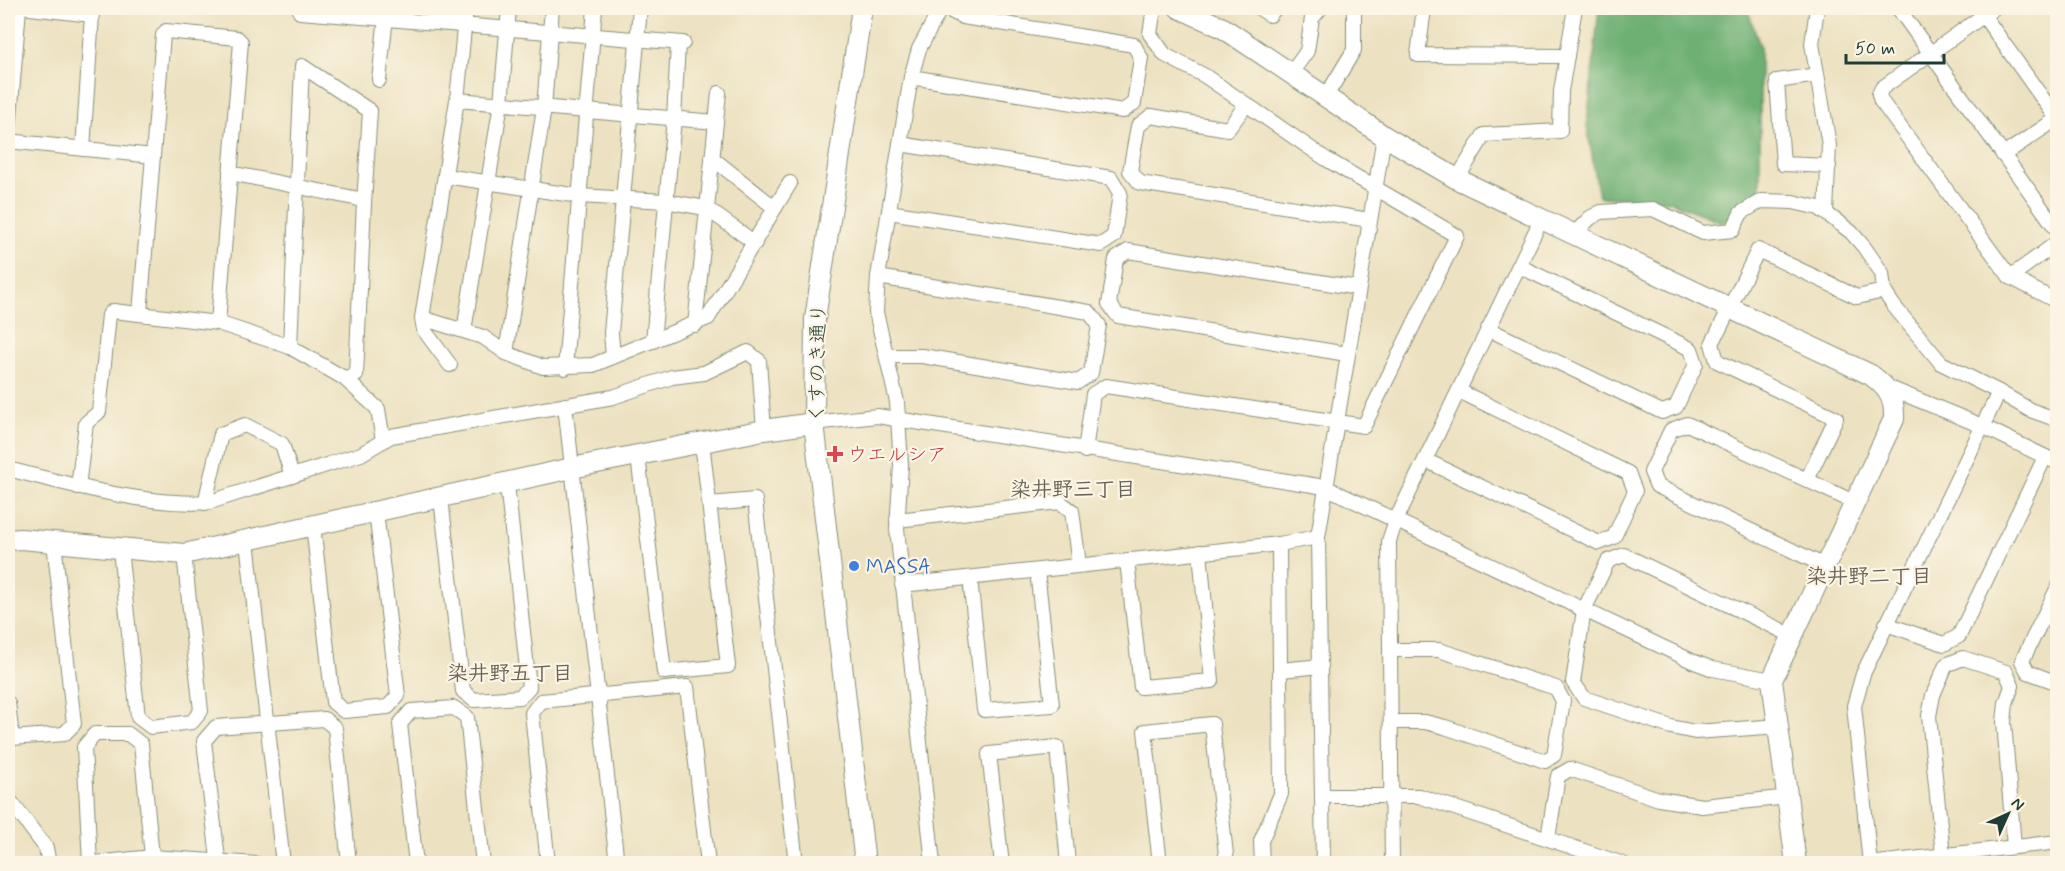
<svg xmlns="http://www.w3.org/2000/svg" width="2065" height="871" viewBox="0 0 2065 871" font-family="Mynerve,'Klee One',sans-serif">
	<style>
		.forest { fill: #6eb073; stroke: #467654; stroke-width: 1.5 }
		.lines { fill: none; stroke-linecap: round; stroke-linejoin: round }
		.street-casing { stroke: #868f7a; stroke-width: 16 }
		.secondary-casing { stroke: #868f7a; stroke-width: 22 }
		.street { stroke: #fff; stroke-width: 14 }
		.secondary { stroke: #fff; stroke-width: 20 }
		.health-dot { fill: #e0444e; stroke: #fcf5e5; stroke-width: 2 }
		.shop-dot { fill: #3f7fe0; stroke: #fcf5e5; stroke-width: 2 }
		.labels { text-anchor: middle; stroke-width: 4.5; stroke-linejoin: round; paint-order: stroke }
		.street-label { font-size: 20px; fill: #1f3d34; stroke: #fcf5e5 }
		.health-label { font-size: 20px; fill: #be3a42; stroke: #fcf5e5; text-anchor: start }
		.shop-label { font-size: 20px; fill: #366cbe; stroke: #fcf5e5; text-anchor: start }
		.neighbourhood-label { font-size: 21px; font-weight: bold; fill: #696457; stroke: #fcf5e5 }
	</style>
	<rect width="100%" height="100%" fill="#fcf5e5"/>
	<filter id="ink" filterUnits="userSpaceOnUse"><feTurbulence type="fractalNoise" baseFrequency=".0167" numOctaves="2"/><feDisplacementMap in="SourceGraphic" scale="12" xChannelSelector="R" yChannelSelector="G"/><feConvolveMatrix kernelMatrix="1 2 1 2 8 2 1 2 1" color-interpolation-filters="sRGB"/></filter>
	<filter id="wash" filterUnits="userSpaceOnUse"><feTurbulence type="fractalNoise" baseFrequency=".008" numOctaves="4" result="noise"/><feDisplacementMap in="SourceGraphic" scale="24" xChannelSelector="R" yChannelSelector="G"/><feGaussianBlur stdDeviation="1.35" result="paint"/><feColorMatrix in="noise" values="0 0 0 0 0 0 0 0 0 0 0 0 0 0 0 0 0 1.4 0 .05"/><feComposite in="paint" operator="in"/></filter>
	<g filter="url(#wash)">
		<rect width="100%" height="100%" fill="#ece1c0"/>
		<!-- forest -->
		<path class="forest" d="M1599,8H1747L1760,46V191L1741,221H1719L1669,201L1599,197L1587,126Z"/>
	</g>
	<g filter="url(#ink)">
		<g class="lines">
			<!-- street casing -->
			<g class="street-casing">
				<g id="street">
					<path d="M30,8L92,15L83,149"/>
					<path d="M300,8V12L683,43"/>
					<path d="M1259,8L1270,15L1275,8"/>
					<path d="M1424,8L1418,55L1567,56"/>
					<path d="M1817,8L1812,44L1829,145L1826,213"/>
					<path d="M1898,8L2058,231"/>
					<path d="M1994,8L1882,88L1879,94L1881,101L2010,277L2058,302"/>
					<path d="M2057,8H2058"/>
					<path d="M1979,9L2058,120"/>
					<path d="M1290,75L1307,51L1312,18L1321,8"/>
					<path d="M1817,75L1777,81L1783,164L1829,166"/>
					<path d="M911,77L1123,111L1134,103L1141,58L1134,45L963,17L945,8"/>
					<path d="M379,80L387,8"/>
					<path d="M1325,98L1354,50V8"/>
					<path d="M457,100L716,122"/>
					<path d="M1246,105L1228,129L1151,116L1138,126L1130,171L1140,183L1369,220"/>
					<path d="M8,141L153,156"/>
					<path d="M8,141L19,8"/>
					<path d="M2003,155L2058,118"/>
					<path d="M712,158L775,208"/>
					<path d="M445,176L579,196L665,201L706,208L755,243"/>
					<path d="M1457,179L1484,135L1560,131L1561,91L1575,8"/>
					<path d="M889,212L1101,245L1114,236L1120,193L1111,178L900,144"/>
					<path d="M1574,234L1590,218L1601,212L1653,209L1703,233L1733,230L1741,213L1761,201L1793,202L1819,208L1851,232L1864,247L1882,273L1884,291L1893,305L1941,363L1999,392L2030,410L2058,420"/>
					<path d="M878,277L1089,312L1099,325L1091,373L1078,382L922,356H887"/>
					<path d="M2010,277L2058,242"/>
					<path d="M140,313L163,35L166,31L237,38L241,42L218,323"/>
					<path d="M422,318L457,100L466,8"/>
					<path d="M695,325L719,93"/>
					<path d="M1488,329L1662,412L1676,407L1696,364L1691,349L1519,266"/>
					<path d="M464,331L501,103L509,8"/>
					<path d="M653,341L674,119L678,43"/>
					<path d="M290,347L302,66L370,111L364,203"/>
					<path d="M506,353L544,108L552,8"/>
					<path d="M1347,354L1118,316L1109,304L1116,259L1128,251L1358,288"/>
					<path d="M613,356L611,333L640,8"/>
					<path d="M450,365L424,330L422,318L483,337L506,353L543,367L593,365L708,318L790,183"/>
					<path d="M565,368L595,8"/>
					<path d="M344,378L378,409L383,441"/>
					<path d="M1887,387L1982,426L2058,463"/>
					<path d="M565,405L617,864"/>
					<path d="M814,423L877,416L1325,487L1692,661L1713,669L1772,680"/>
					<path d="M1085,451L1093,394L1106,386L1364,426L1457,236L1326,159L1205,76L1165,55L1150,34L1154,8"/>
					<path d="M638,456L664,672L728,666L702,442"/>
					<path d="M1425,460L1599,543L1614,537L1635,491L1628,473L1459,391"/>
					<path d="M8,469C66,484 151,507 210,502L361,454L391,436L613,397L672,377L704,373L748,352L759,361L764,430"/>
					<path d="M1807,480L1836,418L1717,361L1712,344L1758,250L1857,297L1884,291"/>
					<path d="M78,487L86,423L99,412L109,315L113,311L218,323L290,347L344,378L356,375L364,203L359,199L230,173"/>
					<path d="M441,498L463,691L474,700L520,697L529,687L507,484"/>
					<path d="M205,503L221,434L245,425L282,444L292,476"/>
					<path d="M710,504L755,500L796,864"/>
					<path d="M897,520L1060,502L1072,511L1079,565"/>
					<path d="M313,525L333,702L344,711L388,707L398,696L376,512"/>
					<path d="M247,541L283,864"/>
					<path d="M120,549L138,717L151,727L192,722L201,711L184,554"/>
					<path d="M1127,560L1141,687L1212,681L1200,552"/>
					<path d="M1825,566L1657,486L1651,472L1671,430L1687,424L1856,503"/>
					<path d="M970,578L984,710L1052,705L1037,571"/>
					<path d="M902,585L1279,544L1318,537"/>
					<path d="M2058,587L2022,661L2028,672L2058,683"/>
					<path d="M1886,624L1944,644L1959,636L2045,457"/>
					<path d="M1391,650H1439L1556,688L1563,701L1554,755L1545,761L1445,727L1425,722H1391"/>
					<path d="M1281,670L1321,666"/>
					<path d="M8,703L12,738L64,734L74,724L54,542"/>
					<path d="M1780,726L1695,732L1671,727L1584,698L1573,682L1584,610L1608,561L1624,555L1791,635"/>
					<path d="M1323,796H1419L1623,864"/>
					<path d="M8,798L46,848L49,864"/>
					<path d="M1548,838L1558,776L1570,769L1659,799L1702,806L1789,797"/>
					<path d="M1943,855L1929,716L1933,695L1946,665L1963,658L2006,672L2012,686L2006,703L2004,722L2014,847"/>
					<path d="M218,859L204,741L216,727L324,719L335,728L349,864"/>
					<path d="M90,863L84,747L95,734H128L141,744L152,857"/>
					<path d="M86,864L152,857L257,864"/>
					<path d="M416,864L400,724L411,711L454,708L467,717L483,864"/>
					<path d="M548,864L532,713L541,701L687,687L708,864"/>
					<path d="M933,864L897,529L901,465L897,402L876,312L878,277L911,77L919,49L941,8"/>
					<path d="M1002,864L989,754L1057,747L1068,864"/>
					<path d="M1160,864L1145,731L1212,724L1227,864"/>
					<path d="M1262,864L1261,841L1281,794L1279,544"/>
					<path d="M1323,864L1318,537L1384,136"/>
					<path d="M1392,864L1389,541L1396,520L1541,220"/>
					<path d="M1869,864L2058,842"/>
					<path d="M1870,864L1854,706L1863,674L1999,392"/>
				</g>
			</g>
			<!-- secondary casing -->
			<g class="secondary-casing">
				<g id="secondary">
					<path d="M862,8L815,319L814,423L865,864"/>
					<path d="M1179,8L1223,28L1384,136L1457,179L1871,375C1888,388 1895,397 1894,419L1772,680L1796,864"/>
					<path d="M8,540L21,539L184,554L572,468L764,430L814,423"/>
				</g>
			</g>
			<!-- street -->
			<use href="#street" class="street"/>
			<!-- secondary -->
			<use href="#secondary" class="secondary"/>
		</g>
	</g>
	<!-- markers -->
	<path class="health-dot" d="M832 445h6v6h6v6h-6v6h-6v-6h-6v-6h6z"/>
	<circle class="shop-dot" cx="854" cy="566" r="6"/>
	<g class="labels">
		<!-- street labels -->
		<g class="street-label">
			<text transform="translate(817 363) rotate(-89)" y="7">くすのき通り</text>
		</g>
		<!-- health labels -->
		<g class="health-label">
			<text x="847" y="461">ウエルシア</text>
		</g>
		<!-- shop labels -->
		<g class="shop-label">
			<text x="866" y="573">MASSA</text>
		</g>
		<!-- neighbourhood labels -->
		<g class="neighbourhood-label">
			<text x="1073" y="496">染井野三丁目</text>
			<text x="1869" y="583">染井野二丁目</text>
			<text x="510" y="680">染井野五丁目</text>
		</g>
	</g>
	<!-- margin -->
	<rect width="2065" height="871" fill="none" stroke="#fcf5e5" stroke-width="30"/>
	<!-- north arrow -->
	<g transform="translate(2008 814) rotate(45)" stroke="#fcf5e5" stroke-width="4.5" paint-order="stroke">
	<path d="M0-4.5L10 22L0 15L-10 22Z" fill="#1f3d34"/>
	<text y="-9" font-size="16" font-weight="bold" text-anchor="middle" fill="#1f3d34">N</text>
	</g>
	<!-- scale -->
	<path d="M1846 54v9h98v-9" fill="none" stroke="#1f3d34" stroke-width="3"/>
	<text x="1855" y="54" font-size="18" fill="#1f3d34" stroke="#fcf5e5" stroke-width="4.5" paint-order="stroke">50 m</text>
</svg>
